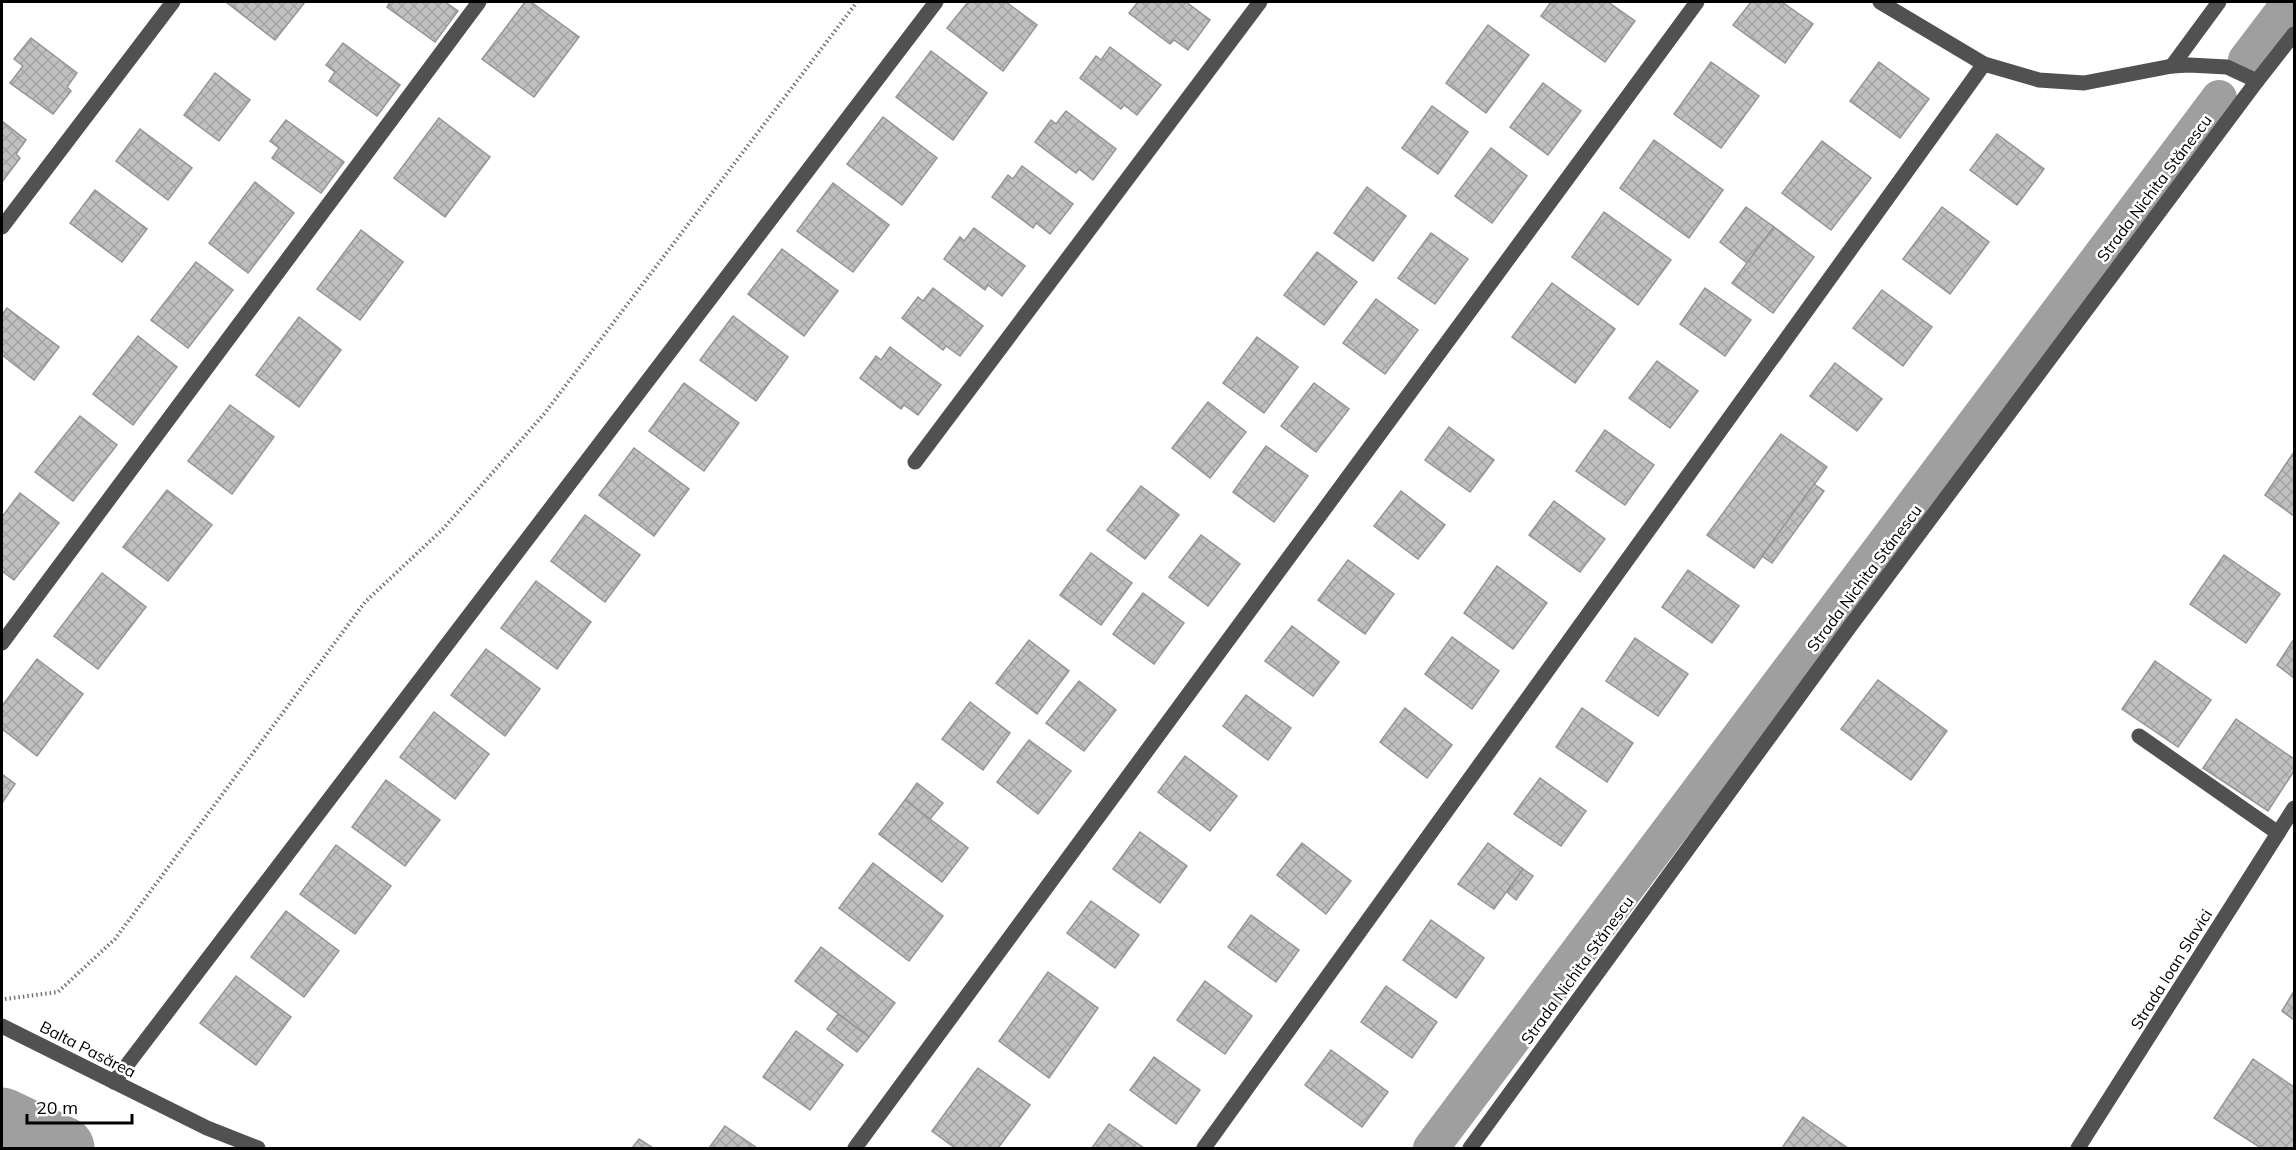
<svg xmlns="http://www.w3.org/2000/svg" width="2296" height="1150" viewBox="0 0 2296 1150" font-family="Mulish,sans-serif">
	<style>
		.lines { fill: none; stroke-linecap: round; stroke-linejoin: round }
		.canal { stroke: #9f9f9f; stroke-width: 36 }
		.river { stroke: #9f9f9f; stroke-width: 63 }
		.building { fill: url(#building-cross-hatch); stroke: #959595; stroke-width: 1.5 }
		.path { stroke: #737373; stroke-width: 4; stroke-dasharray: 1.5 3; stroke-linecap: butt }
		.minor { stroke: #515151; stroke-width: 15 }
		.labels { text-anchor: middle; stroke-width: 5; stroke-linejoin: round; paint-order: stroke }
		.street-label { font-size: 16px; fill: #000; stroke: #fff }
	</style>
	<defs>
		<pattern id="building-cross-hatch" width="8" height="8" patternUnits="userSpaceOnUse" patternTransform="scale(1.5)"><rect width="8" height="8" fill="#c0c0c0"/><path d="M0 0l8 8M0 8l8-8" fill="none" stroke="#a3a3a3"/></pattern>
	</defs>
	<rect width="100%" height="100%" fill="#fff"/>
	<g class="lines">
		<!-- canal -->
		<g class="canal">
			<path d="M2246,60L2290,2"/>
			<path d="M1431,1148L2219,98"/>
		</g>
		<!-- river -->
		<path class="river" d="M2,1119L63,1148"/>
	</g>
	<!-- building -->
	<g class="building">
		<path d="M226,2H305L275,40Z"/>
		<path d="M390,2H445L458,11L435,42L387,7Z"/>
		<path d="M525,2H531L579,37L534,97L482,59Z"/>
		<path d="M968,2H1006L1037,25L1003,71L947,28Z"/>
		<path d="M1138,2H1186L1210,20L1188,50L1174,40L1170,44L1129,13Z"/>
		<path d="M1551,2H1608L1635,21L1605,62L1541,16Z"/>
		<path d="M1751,2H1782L1813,24L1785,63L1733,25Z"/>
		<path d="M1488,25L1529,55L1486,113L1446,83Z"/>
		<path d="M31,38L77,73L67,87L71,91L53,114L10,83L23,66L14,59Z"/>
		<path d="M343,43L400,85L377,116L329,81L335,72L326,65Z"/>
		<path d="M1110,47L1161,85L1137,115L1124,105L1121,109L1080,78L1096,56L1101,60Z"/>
		<path d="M931,51L987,93L953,140L896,97Z"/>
		<path d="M1711,62L1759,96L1721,148L1674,114Z"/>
		<path d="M1879,62L1929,99L1900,138L1850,101Z"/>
		<path d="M215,73L250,100L219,141L184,115Z"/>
		<path d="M1543,83L1581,111L1548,155L1510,127Z"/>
		<path d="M1432,106L1468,132L1438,174L1402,148Z"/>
		<path d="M1066,111L1116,149L1093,180L1079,169L1076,173L1035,142L1051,120L1056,124Z"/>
		<path d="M883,117L937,158L902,205L847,164Z"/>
		<path d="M439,118L490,157L445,217L394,178Z"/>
		<path d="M286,120L344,162L321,193L272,158L279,148L270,141Z"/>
		<path d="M2,121L26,140L16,154L20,158L2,182Z"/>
		<path d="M140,129L192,168L168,200L116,161Z"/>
		<path d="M1997,134L2044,169L2017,205L1970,170Z"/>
		<path d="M1654,140L1723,190L1689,238L1620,188Z"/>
		<path d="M1822,141L1871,178L1831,230L1782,193Z"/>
		<path d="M1491,148L1527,176L1492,223L1455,196Z"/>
		<path d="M1022,166L1073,204L1050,234L1036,223L1033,228L992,197L1008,175L1013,179Z"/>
		<path d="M255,182L294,213L248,273L209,243Z"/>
		<path d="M833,183L889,225L853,272L797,231Z"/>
		<path d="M1367,187L1406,216L1373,261L1334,233Z"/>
		<path d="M95,190L147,229L122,262L70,223Z"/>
		<path d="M1746,207L1774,227L1747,263L1720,242Z"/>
		<path d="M1942,207L1989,242L1950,294L1903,259Z"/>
		<path d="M1604,212L1671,260L1638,305L1572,257Z"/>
		<path d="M1774,227L1814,257L1773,313L1732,283Z"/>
		<path d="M974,228L1025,266L1002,296L988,285L985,290L944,259L960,237L964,241Z"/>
		<path d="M361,230L403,262L360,320L317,289Z"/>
		<path d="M1431,233L1468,259L1435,304L1398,278Z"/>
		<path d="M782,249L838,291L804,336L748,294Z"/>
		<path d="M1317,252L1357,282L1324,325L1284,295Z"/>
		<path d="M196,262L233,290L188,348L151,320Z"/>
		<path d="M1552,283L1615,329L1575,383L1512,337Z"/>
		<path d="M933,288L983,326L960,356L946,346L943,350L902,318L918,297L923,301Z"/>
		<path d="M1705,288L1751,320L1725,356L1680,324Z"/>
		<path d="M1882,290L1932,327L1903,366L1853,328Z"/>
		<path d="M1376,299L1418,330L1385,374L1343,343Z"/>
		<path d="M7,308L59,347L34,380L2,355V315Z"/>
		<path d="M733,316L788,357L756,401L700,360Z"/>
		<path d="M299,317L341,350L299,407L256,375Z"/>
		<path d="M138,336L177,367L133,425L93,394Z"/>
		<path d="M1257,337L1298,367L1264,413L1223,383Z"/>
		<path d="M890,347L941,385L918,415L904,405L901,409L860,378L876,356L881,360Z"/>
		<path d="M1657,361L1698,391L1670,428L1629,398Z"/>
		<path d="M1835,363L1882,399L1857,431L1810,396Z"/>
		<path d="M684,383L739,423L704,471L649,431Z"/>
		<path d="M1314,383L1349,409L1316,452L1281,426Z"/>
		<path d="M1208,402L1246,432L1210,478L1172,448Z"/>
		<path d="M230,405L274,437L232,494L188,461Z"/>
		<path d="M80,416L117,445L73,501L35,472Z"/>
		<path d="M1449,427L1494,460L1470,492L1425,460Z"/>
		<path d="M1605,430L1654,465L1625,505L1576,471Z"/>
		<path d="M1781,434L1827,467L1754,568L1707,535Z"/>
		<path d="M1266,446L1308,476L1274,522L1233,492Z"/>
		<path d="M634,448L689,489L654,536L599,495Z"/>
		<path d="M2294,452V516L2265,495Z"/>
		<path d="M1814,484L1824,491L1772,563L1762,556Z"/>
		<path d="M1141,486L1179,515L1145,559L1107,530Z"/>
		<path d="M167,490L212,525L168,581L123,547Z"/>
		<path d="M1401,491L1445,525L1418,559L1374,526Z"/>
		<path d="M20,493L59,523L14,580L2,571V517Z"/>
		<path d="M1554,501L1605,539L1580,572L1529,535Z"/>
		<path d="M585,515L640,555L605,602L551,561Z"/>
		<path d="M1201,535L1240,564L1208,606L1169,577Z"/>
		<path d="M1091,553L1132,583L1101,625L1060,595Z"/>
		<path d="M2224,555L2280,594L2246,643L2190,604Z"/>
		<path d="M1348,560L1394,594L1365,634L1318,600Z"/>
		<path d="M1497,566L1547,603L1513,649L1464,613Z"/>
		<path d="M1688,570L1739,606L1712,643L1662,607Z"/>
		<path d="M102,573L146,607L98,669L54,636Z"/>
		<path d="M536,581L591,622L557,669L501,628Z"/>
		<path d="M1143,593L1184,623L1154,664L1113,634Z"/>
		<path d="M1292,626L1339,662L1313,696L1265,661Z"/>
		<path d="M1452,637L1499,671L1472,709L1425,674Z"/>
		<path d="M1635,638L1688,674L1658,716L1606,681Z"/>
		<path d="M2294,639V678L2277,665Z"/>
		<path d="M1029,640L1069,671L1037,714L996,683Z"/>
		<path d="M486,649L540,689L505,736L451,695Z"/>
		<path d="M37,659L83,694L37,756L2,729V706Z"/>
		<path d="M2155,661L2211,700L2178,747L2122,709Z"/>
		<path d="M1878,680L1947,731L1911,780L1841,729Z"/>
		<path d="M1079,681L1116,710L1084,751L1046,723Z"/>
		<path d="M1246,695L1291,728L1268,760L1223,726Z"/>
		<path d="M970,702L1010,733L983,770L942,739Z"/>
		<path d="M1405,708L1452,745L1427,778L1380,742Z"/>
		<path d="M1582,708L1633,743L1607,782L1556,747Z"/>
		<path d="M434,712L489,754L455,799L400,757Z"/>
		<path d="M2236,719L2294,759V771L2268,811L2203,768Z"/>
		<path d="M1029,740L1071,771L1038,814L997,782Z"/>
		<path d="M1185,756L1237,796L1210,831L1158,792Z"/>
		<path d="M2,774L15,784L2,803Z"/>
		<path d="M1540,778L1586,811L1561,846L1514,814Z"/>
		<path d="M386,780L440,820L405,866L352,827Z"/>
		<path d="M917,783L943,803L930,819L905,800Z"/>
		<path d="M905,800L968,848L942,882L879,834Z"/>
		<path d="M1140,832L1187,866L1160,903L1113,869Z"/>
		<path d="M1302,843L1351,881L1326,914L1277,875Z"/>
		<path d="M1488,843L1523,869L1494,909L1458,884Z"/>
		<path d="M336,845L391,886L355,934L300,894Z"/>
		<path d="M873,863L943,916L909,961L839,908Z"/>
		<path d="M1523,869L1533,876L1516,900L1507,892Z"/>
		<path d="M1091,901L1139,935L1115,968L1067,933Z"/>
		<path d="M286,911L339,951L304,997L251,957Z"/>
		<path d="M1251,915L1299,950L1276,982L1228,947Z"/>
		<path d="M1431,920L1484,958L1456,998L1403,960Z"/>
		<path d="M821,947L895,1003L869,1037L795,981Z"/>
		<path d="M1048,972L1098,1008L1049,1078L999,1041Z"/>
		<path d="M236,976L291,1017L256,1065L200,1023Z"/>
		<path d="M1205,981L1252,1016L1225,1054L1177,1020Z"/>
		<path d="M1386,986L1437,1022L1412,1058L1361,1022Z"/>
		<path d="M2294,991V1020L2282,1011Z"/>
		<path d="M838,1014L869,1037L857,1052L827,1029Z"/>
		<path d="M796,1031L843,1065L810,1110L763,1077Z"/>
		<path d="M1331,1050L1388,1092L1362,1127L1305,1085Z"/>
		<path d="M1154,1057L1200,1090L1176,1124L1130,1090Z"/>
		<path d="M2253,1059L2294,1087V1148H2261L2214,1118Z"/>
		<path d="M978,1068L1030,1105L998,1148H955L932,1131Z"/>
		<path d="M1803,1117L1848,1148H1782Z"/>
		<path d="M1109,1124L1144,1148H1092Z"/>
		<path d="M725,1126L757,1148H709Z"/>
		<path d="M639,1139L653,1148H632Z"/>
	</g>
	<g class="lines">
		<!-- path -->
		<path class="path" d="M5,999L58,992L115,939L365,602L443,529L544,414L857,2"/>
		<!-- minor -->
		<g class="minor">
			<path d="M1880,2L1984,64L2039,80L2084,83L2172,66L2189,65L2227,67L2257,81"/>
			<path d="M2172,66L2219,2"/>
			<path d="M2,227L173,2"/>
			<path d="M915,462L1260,2"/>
			<path d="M2,643L479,2"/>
			<path d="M2139,736L2278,833"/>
			<path d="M2,1026L207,1128L258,1148"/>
			<path d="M114,1082L936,2"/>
			<path d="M855,1148L1697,2"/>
			<path d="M1204,1148L1984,64"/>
			<path d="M1470,1148L1851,625L2257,81L2294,34"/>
			<path d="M2078,1148L2294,808"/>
		</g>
	</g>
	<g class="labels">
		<!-- street labels -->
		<g class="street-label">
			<text transform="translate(2154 188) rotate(-53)" y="6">Strada Nichita Stănescu</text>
			<text transform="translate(1864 578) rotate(-53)" y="6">Strada Nichita Stănescu</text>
			<text transform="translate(2171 969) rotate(-58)" y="6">Strada Ioan Slavici</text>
			<text transform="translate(1577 970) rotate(-54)" y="6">Strada Nichita Stănescu</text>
			<text transform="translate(88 1049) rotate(27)" y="6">Balta Pasărea</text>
		</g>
	</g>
	<!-- border -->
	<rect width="2296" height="1150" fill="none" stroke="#000000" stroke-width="6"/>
	<!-- scale -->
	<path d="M27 1114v9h105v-9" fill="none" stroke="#000000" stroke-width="3"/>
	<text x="36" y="1114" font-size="18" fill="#000000" stroke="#ffffff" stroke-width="4.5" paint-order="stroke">20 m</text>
</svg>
